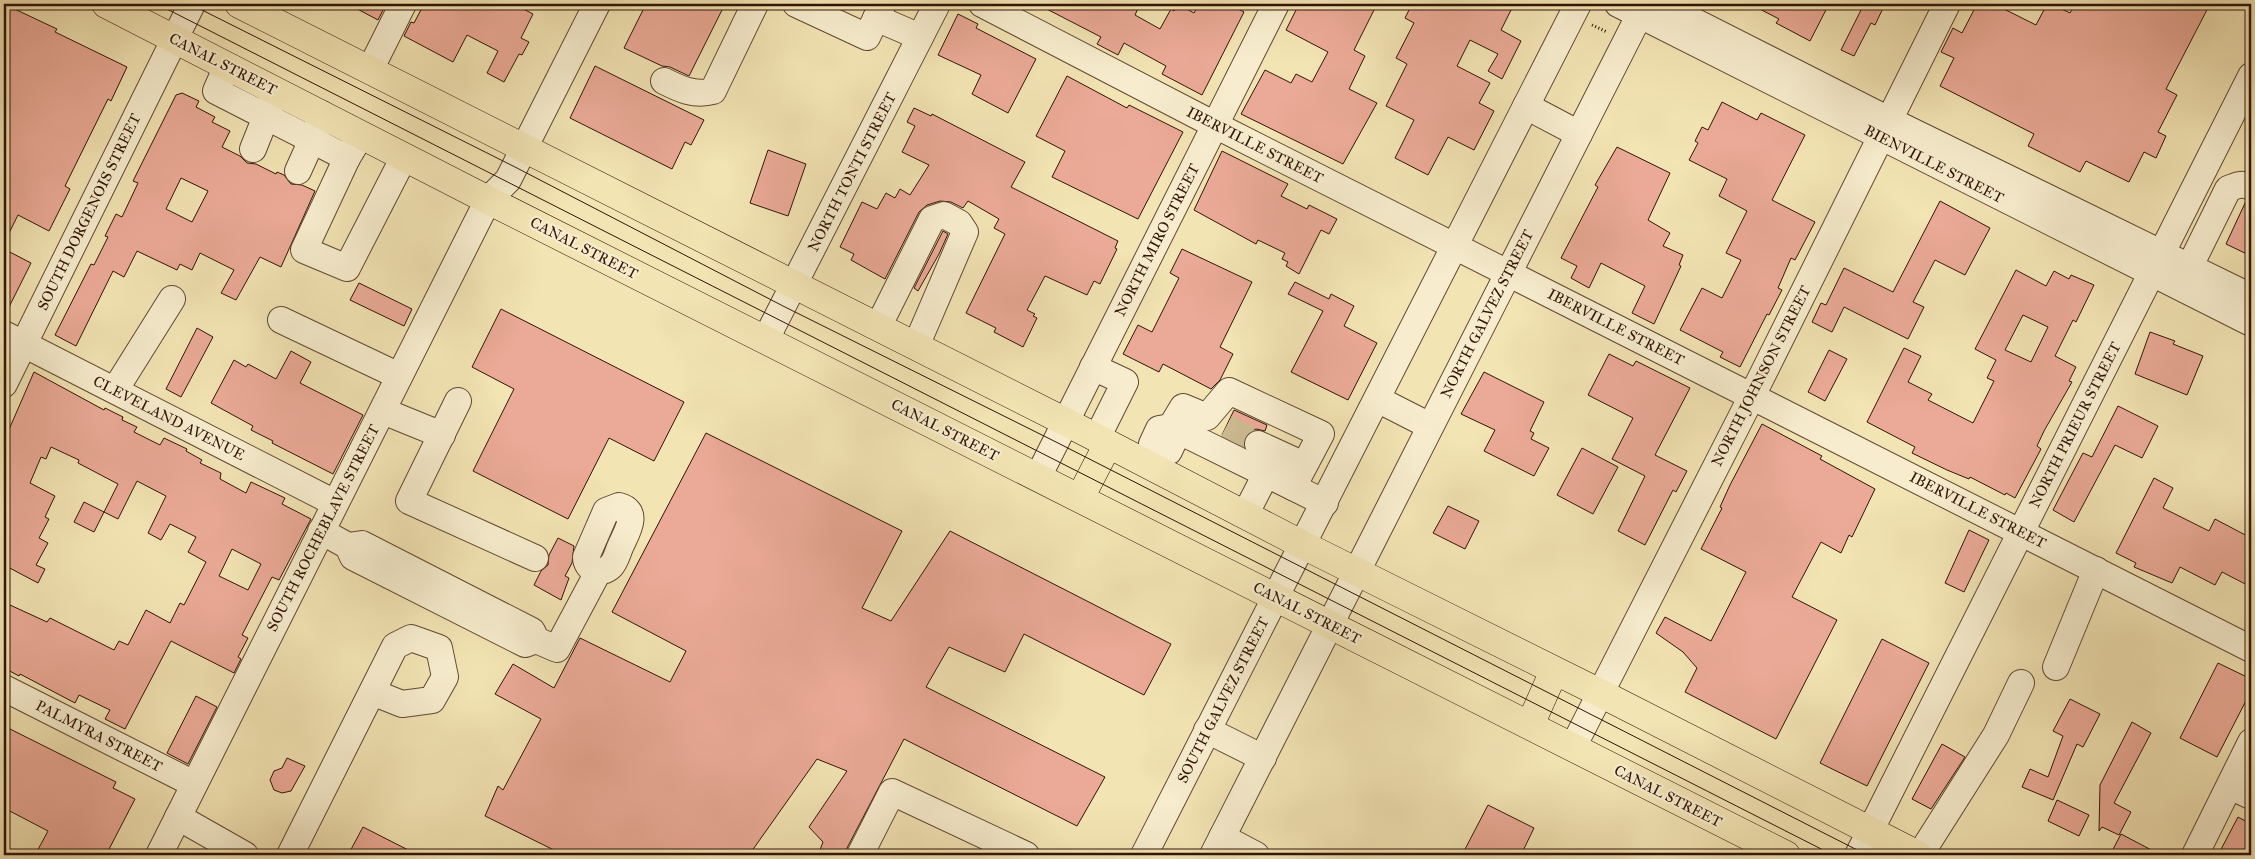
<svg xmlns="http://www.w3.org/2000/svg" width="2255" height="859" viewBox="0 0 2255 859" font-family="'IM FELL Great Primer',serif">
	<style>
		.building { fill: #ebaa97; stroke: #301406; fill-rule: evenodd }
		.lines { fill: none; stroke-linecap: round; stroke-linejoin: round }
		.minor-tunnel { stroke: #ccba91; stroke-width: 26; stroke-dasharray: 26 13; stroke-linecap: butt }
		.minor-casing { stroke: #614832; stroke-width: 28 }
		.major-casing { stroke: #301406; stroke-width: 29 }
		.path { stroke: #301406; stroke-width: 3; stroke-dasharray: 1 2.5; stroke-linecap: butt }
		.minor { stroke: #f7edce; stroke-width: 26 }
		.major { stroke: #f3e4b4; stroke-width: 28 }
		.tram { stroke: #301406; stroke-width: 1 }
		.labels { text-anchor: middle; stroke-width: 4.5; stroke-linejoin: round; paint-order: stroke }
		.street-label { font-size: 15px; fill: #301406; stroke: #f7edce }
	</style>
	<rect width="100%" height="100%" fill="#f3e4b4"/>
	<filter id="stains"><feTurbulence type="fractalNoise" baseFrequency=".004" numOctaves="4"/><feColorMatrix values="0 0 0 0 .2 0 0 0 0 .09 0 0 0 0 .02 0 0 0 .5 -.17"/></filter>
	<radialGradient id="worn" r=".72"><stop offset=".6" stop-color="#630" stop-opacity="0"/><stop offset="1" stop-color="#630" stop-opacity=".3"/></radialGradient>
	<!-- building -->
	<g class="building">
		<path d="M4,4L57,29L55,32L127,67L111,101L108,99L65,186L70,189L49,231L18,215L4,243Z"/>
		<path d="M348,4H386L378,20Z"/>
		<path d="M424,4H514L533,14L521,38L529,42L522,55L519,54L504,82L487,73L498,51L467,35L453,62L404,36L411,22L414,23Z"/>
		<path d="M646,4H715L723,8L689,76L670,67L662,66L624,48Z"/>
		<path d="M1037,4H1140L1135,15L1160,29L1171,9L1174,11L1178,4L1194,13L1199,4H1228L1244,12L1202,95L1162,74L1166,66L1124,43L1118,55L1097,44L1101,37Z"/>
		<path d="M1299,4H1377L1354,50L1365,56L1349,89L1377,103L1343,164L1241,114L1265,70L1291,83L1296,74L1312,82L1328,52L1286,30Z"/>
		<path d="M1412,4H1514L1501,30L1521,41L1502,79L1488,71L1498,54L1470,40L1457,66L1490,83L1479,103L1494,111L1474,150L1448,137L1428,175L1395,158L1414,120L1386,106L1407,64L1396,58L1414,23L1405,18Z"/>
		<path d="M1750,4H1829L1810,41L1776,23L1779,19Z"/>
		<path d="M1864,4H1885L1875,25L1871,23L1854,56L1841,50Z"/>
		<path d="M1977,4H1994L2036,25L2047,4H2051L2070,13L2075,4H2210L2166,89L2177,95L2158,132L2166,136L2156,158L2144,152L2129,182L2086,161L2080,172L2028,146L2034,134L1940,86L1954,58L1941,52L1953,28L1962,33Z"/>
		<path d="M958,14L978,24L976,28L1036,59L1008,113L972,94L981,75L938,55Z"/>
		<path d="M595,66L704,120L691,145L685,142L672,169L570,118Z"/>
		<path d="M1067,76L1127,108L1129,105L1183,132L1138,219L1052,177L1065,151L1036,136Z"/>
		<path d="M182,93L199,101L196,107L215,117L212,122L230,131L222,147L240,156L247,163L256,164L276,174L277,172L284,175L291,184L302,185L315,191L281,267L260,257L236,300L221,293L234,270L200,253L192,270L180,264L177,270L137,251L124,277L113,271L76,346L55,335L91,264L94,265L108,237L105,236L116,214L122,217L138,183L133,181L176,95ZM181,178L208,191L192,222L166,209Z"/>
		<path d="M1722,102L1757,120L1761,113L1805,135L1772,200L1815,222L1795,260L1791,258L1778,288L1782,290L1769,315L1767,314L1740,367L1720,357L1723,352L1680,330L1702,288L1722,298L1741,260L1726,253L1747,211L1719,196L1727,179L1689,160L1698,143L1695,141L1702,127L1708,130Z"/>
		<path d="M914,108L931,116L932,114L1025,162L1011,187L1118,241L1115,248L1117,249L1100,284L1094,281L1087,295L1045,276L1027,310L1035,314L1033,316L1037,318L1023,347L994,332L996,328L966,313L1005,234L994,228L999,219L968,201L963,208L951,202L940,201L927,205L919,212L885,279L851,260L854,254L840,247L862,202L877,209L886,193L895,198L900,189L910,195L929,165L902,152L915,126L907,122Z"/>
		<path d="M1617,147L1670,173L1648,220L1670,233L1663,246L1683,255L1679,265L1681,266L1654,324L1632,313L1645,286L1601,263L1589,288L1571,278L1577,266L1561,258L1598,187L1595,185Z"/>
		<path d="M768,150L806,164L788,216L750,203Z"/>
		<path d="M1222,151L1288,184L1281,196L1307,209L1309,205L1337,219L1329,234L1321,230L1299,274L1286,266L1288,262L1282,259L1285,253L1258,240L1256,244L1194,210Z"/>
		<path d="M1940,201L1990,228L1965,275L1935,260L1913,302L1924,307L1908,339L1844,307L1832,332L1812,322L1821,303L1826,305L1844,268L1893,292Z"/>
		<path d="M2246,201L2251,202V256L2226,244Z"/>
		<path d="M943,231L948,234L939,254L918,291L914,288Z"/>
		<path d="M4,249L31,263L4,317Z"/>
		<path d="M1182,249L1252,282L1220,347L1233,354L1220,380L1211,389L1163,364L1159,372L1123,354L1138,325L1152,332L1179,278L1170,273Z"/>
		<path d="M2016,270L2046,286L2054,271L2069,279L2071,275L2094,285L2076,322L2073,320L2055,356L2076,367L2069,381L2072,382L2044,431L2037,446L2041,449L2015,498L2006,493L2005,495L1970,477L1969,479L1947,470L1912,453L1915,447L1867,422L1904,348L1921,356L1908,382L1932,394L1928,400L1973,423L1994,381L1987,378L1996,360L1975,349ZM2023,315L2048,327L2031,362L2005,350Z"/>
		<path d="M1295,282L1329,299L1331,294L1354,306L1344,326L1377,343L1348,400L1291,372L1323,311L1288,294Z"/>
		<path d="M359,283L412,309L404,326L350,300Z"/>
		<path d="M501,309L684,402L654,461L609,438L568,519L473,471L514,389L472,367Z"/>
		<path d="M197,328L213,337L181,397L166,389Z"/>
		<path d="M2150,332L2175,341L2173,344L2203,356L2187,395L2135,374Z"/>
		<path d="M1829,350L1847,359L1825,401L1808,392Z"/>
		<path d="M291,351L311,362L300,383L363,415L333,474L272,443L273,441L251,430L253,426L211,403L234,360L246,367L248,364L276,379Z"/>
		<path d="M1609,354L1633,366L1636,361L1690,388L1655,455L1687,471L1676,492L1673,490L1645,545L1618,531L1645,476L1612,459L1633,418L1588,395Z"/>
		<path d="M34,372L104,410L105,408L123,417L122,420L137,427L134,432L160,445L164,438L187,449L186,451L202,460L200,463L221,473L220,479L246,493L251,482L285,498L282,504L311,519L279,580L272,577L242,635L248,638L238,657L241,659L234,673L171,641L125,729L105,719L110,710L79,695L75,703L20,674L19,676L4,668V617L10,605L47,622L50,618L114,650L119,641L128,645L146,610L170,623L180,603L184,605L206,562L188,552L196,537L170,524L161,540L148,533L166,496L137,481L118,519L104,512L118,484L78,463L79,460L51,447L46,459L41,457L30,483L55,496L45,517L49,519L39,538L48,543L36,565L45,569L38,583L4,565V441ZM232,549L261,564L248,590L219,576Z"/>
		<path d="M1484,372L1544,402L1530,431L1534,433L1531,439L1549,448L1534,476L1484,451L1495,430L1461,414Z"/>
		<path d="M2118,406L2158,426L2142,458L2115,445L2074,522L2053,510L2083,453L2092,457Z"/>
		<path d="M1234,410L1267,425L1265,431L1256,429L1249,432L1244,438L1243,446L1222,435Z"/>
		<path d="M1762,424L1822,456L1820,459L1875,489L1852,537L1849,535L1841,553L1821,542L1792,597L1837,620L1776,739L1685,692L1697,668L1683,652L1656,633L1665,617L1711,641L1746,572L1701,549L1722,508L1720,507L1730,485Z"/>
		<path d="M706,433L902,531L862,608L891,621L950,531L1171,644L1144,695L1024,634L1005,672L949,647L926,687L1105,777L1077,826L904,739L847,848L845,855H818L823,842L809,827L847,771L817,759L749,855H564L485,816L498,786L503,790L541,719L495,694L513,664L554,688L580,638L670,682L686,651L612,612Z"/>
		<path d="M1582,448L1618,467L1593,514L1557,495Z"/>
		<path d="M2154,478L2173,488L2163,508L2209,531L2215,519L2251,538V587L2222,572L2215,585L2180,567L2172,583L2134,567L2136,563L2116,553Z"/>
		<path d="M84,502L104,512L94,532L74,522Z"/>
		<path d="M1448,506L1479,521L1465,549L1433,533Z"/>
		<path d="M1969,530L1989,540L1964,592L1945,583Z"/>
		<path d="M558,538L574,546L572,563L565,576L569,578L561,600L534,585L541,571L548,565L549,555Z"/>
		<path d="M1882,639L1929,663L1867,786L1820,763Z"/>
		<path d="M2218,663L2251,679V691L2217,757L2180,738Z"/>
		<path d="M196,696L217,707L188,764L167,753Z"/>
		<path d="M2070,699L2100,714L2083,747L2077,744L2053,800L2022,787L2030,769L2048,777L2063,736L2053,731Z"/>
		<path d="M2132,722L2151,733L2114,803L2131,812L2119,835L2102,827L2099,831L2100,785Z"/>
		<path d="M4,726L116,782L113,788L135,799L106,855H35L48,831L4,808Z"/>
		<path d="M1942,744L1965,757L1931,809L1912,799Z"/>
		<path d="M287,758L305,766L291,791L282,793L274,790L270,780L274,771L282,768Z"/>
		<path d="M2057,800L2089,815L2079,836L2048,821Z"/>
		<path d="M1488,805L1534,828L1521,855H1462Z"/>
		<path d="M2238,817L2251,824V855H2218Z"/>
		<path d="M363,827L418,855H348Z"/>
		<path d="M2121,834L2161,855H2110Z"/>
	</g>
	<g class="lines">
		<!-- minor-tunnel -->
		<path class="minor-tunnel" d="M1226,427L1258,444"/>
		<!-- minor casing -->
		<g class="minor-casing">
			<g id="minor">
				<path d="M796,4L867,37L882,6L877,4"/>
				<path d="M982,4L1215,125L2251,649"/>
				<path d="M1618,4L2251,323"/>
				<path d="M1660,4L1889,120L2251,297"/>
				<path d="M876,18L920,37"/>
				<path d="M227,66L216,91L312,140L322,114"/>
				<path d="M370,70L403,4"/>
				<path d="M664,81C680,89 694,96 713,91L755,4"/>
				<path d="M1526,106L1579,134"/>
				<path d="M253,149L273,99"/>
				<path d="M347,158L304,250L347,268L404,157"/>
				<path d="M298,171L312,140L347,158L356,143"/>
				<path d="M2190,266L2228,189C2237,185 2242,183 2251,187"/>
				<path d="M281,320L399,376"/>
				<path d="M878,327L932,219L944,215L959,223L965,232L916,346"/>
				<path d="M4,334L335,503"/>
				<path d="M766,339L937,4"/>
				<path d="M1093,367L1125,382L1097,438"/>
				<path d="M4,384L192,4"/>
				<path d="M115,390L172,299"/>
				<path d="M1377,399L1430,426"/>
				<path d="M458,401L409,501L535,558"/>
				<path d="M383,411L442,435"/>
				<path d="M1171,427L1176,436L1169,451H1157L1152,444L1159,429L1171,427L1325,503"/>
				<path d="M1171,427L1183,407L1207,417L1229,391L1321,434L1293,487"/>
				<path d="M1258,444L1304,465"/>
				<path d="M1038,477L1276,4"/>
				<path d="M619,506C640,511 627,532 621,545C618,551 616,561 611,566C601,576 586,570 586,557L606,511Z"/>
				<path d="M1245,515L1266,474"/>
				<path d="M321,531L348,546L353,557L525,644L536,640L532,631L362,544L348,546"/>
				<path d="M536,640L557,649L598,572"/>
				<path d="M2056,667L2096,570"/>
				<path d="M4,688L194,784"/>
				<path d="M1207,730L1263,758"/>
				<path d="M1573,747L1752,396L1947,4"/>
				<path d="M2230,786L2251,796"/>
				<path d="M178,817L245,855"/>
				<path d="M1222,837L1256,855"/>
				<path d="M159,855L488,200L508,180L597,4"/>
				<path d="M290,855L395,646L411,638L439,648L445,677L432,700L402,704L372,692"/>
				<path d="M860,855L892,792L1026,855"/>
				<path d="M1144,855L1578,4"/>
				<path d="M1213,855L1645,4"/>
				<path d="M1858,855L2251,76"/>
				<path d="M1920,855L1996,735L2021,683"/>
				<path d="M2195,855L2251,742"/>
			</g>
		</g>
		<!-- major casing -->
		<g class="major-casing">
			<g id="major">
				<path d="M106,4L488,200L1786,855"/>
				<path d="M239,4L1066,422L1303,545L1600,693L1918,855"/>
				<path d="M1080,498L1108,444"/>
				<path d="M1530,725L1554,671"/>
			</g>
		</g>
		<!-- path -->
		<path class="path" d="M1592,25L1607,32"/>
		<!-- minor -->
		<use href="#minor" class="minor"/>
		<!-- major -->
		<use href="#major" class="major"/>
		<!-- tram -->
		<g class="tram">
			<path d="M157,4L1833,855"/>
			<path d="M190,4L515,167L783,306L1056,442L1867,855"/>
		</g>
	</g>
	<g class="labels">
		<!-- street labels -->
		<g class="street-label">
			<text transform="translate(223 64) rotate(27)" y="5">CANAL STREET</text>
			<text transform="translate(1255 145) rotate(27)" y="5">IBERVILLE STREET</text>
			<text transform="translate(1934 164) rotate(27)" y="5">BIENVILLE STREET</text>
			<text transform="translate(852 172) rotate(-63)" y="5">NORTH TONTI STREET</text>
			<text transform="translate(89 212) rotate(-64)" y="5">SOUTH DORGENOIS STREET</text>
			<text transform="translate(1157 240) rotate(-63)" y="5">NORTH MIRO STREET</text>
			<text transform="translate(584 248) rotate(27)" y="5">CANAL STREET</text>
			<text transform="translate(1487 314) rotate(-63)" y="5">NORTH GALVEZ STREET</text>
			<text transform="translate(1616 327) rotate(27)" y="5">IBERVILLE STREET</text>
			<text transform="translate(1761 376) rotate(-63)" y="5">NORTH JOHNSON STREET</text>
			<text transform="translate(169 418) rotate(27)" y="5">CLEVELAND AVENUE</text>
			<text transform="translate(2075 425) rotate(-63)" y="5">NORTH PRIEUR STREET</text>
			<text transform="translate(945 430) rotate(27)" y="5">CANAL STREET</text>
			<text transform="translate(1978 510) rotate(27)" y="5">IBERVILLE STREET</text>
			<text transform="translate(323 528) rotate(-63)" y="5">SOUTH ROCHEBLAVE STREET</text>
			<text transform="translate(1307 613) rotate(27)" y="5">CANAL STREET</text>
			<text transform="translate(1223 700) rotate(-63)" y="5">SOUTH GALVEZ STREET</text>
			<text transform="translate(99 736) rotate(27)" y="5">PALMYRA STREET</text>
			<text transform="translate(1668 796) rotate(27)" y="5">CANAL STREET</text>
		</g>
	</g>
	<!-- margin -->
	<rect width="2255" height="859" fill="none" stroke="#f3e4b4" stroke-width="20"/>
	<rect x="5" y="5" width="2245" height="849" fill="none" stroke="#301406" stroke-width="2.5"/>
	<rect x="10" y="10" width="2235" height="839" fill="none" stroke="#301406"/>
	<rect width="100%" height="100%" filter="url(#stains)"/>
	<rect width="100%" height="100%" fill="url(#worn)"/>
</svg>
